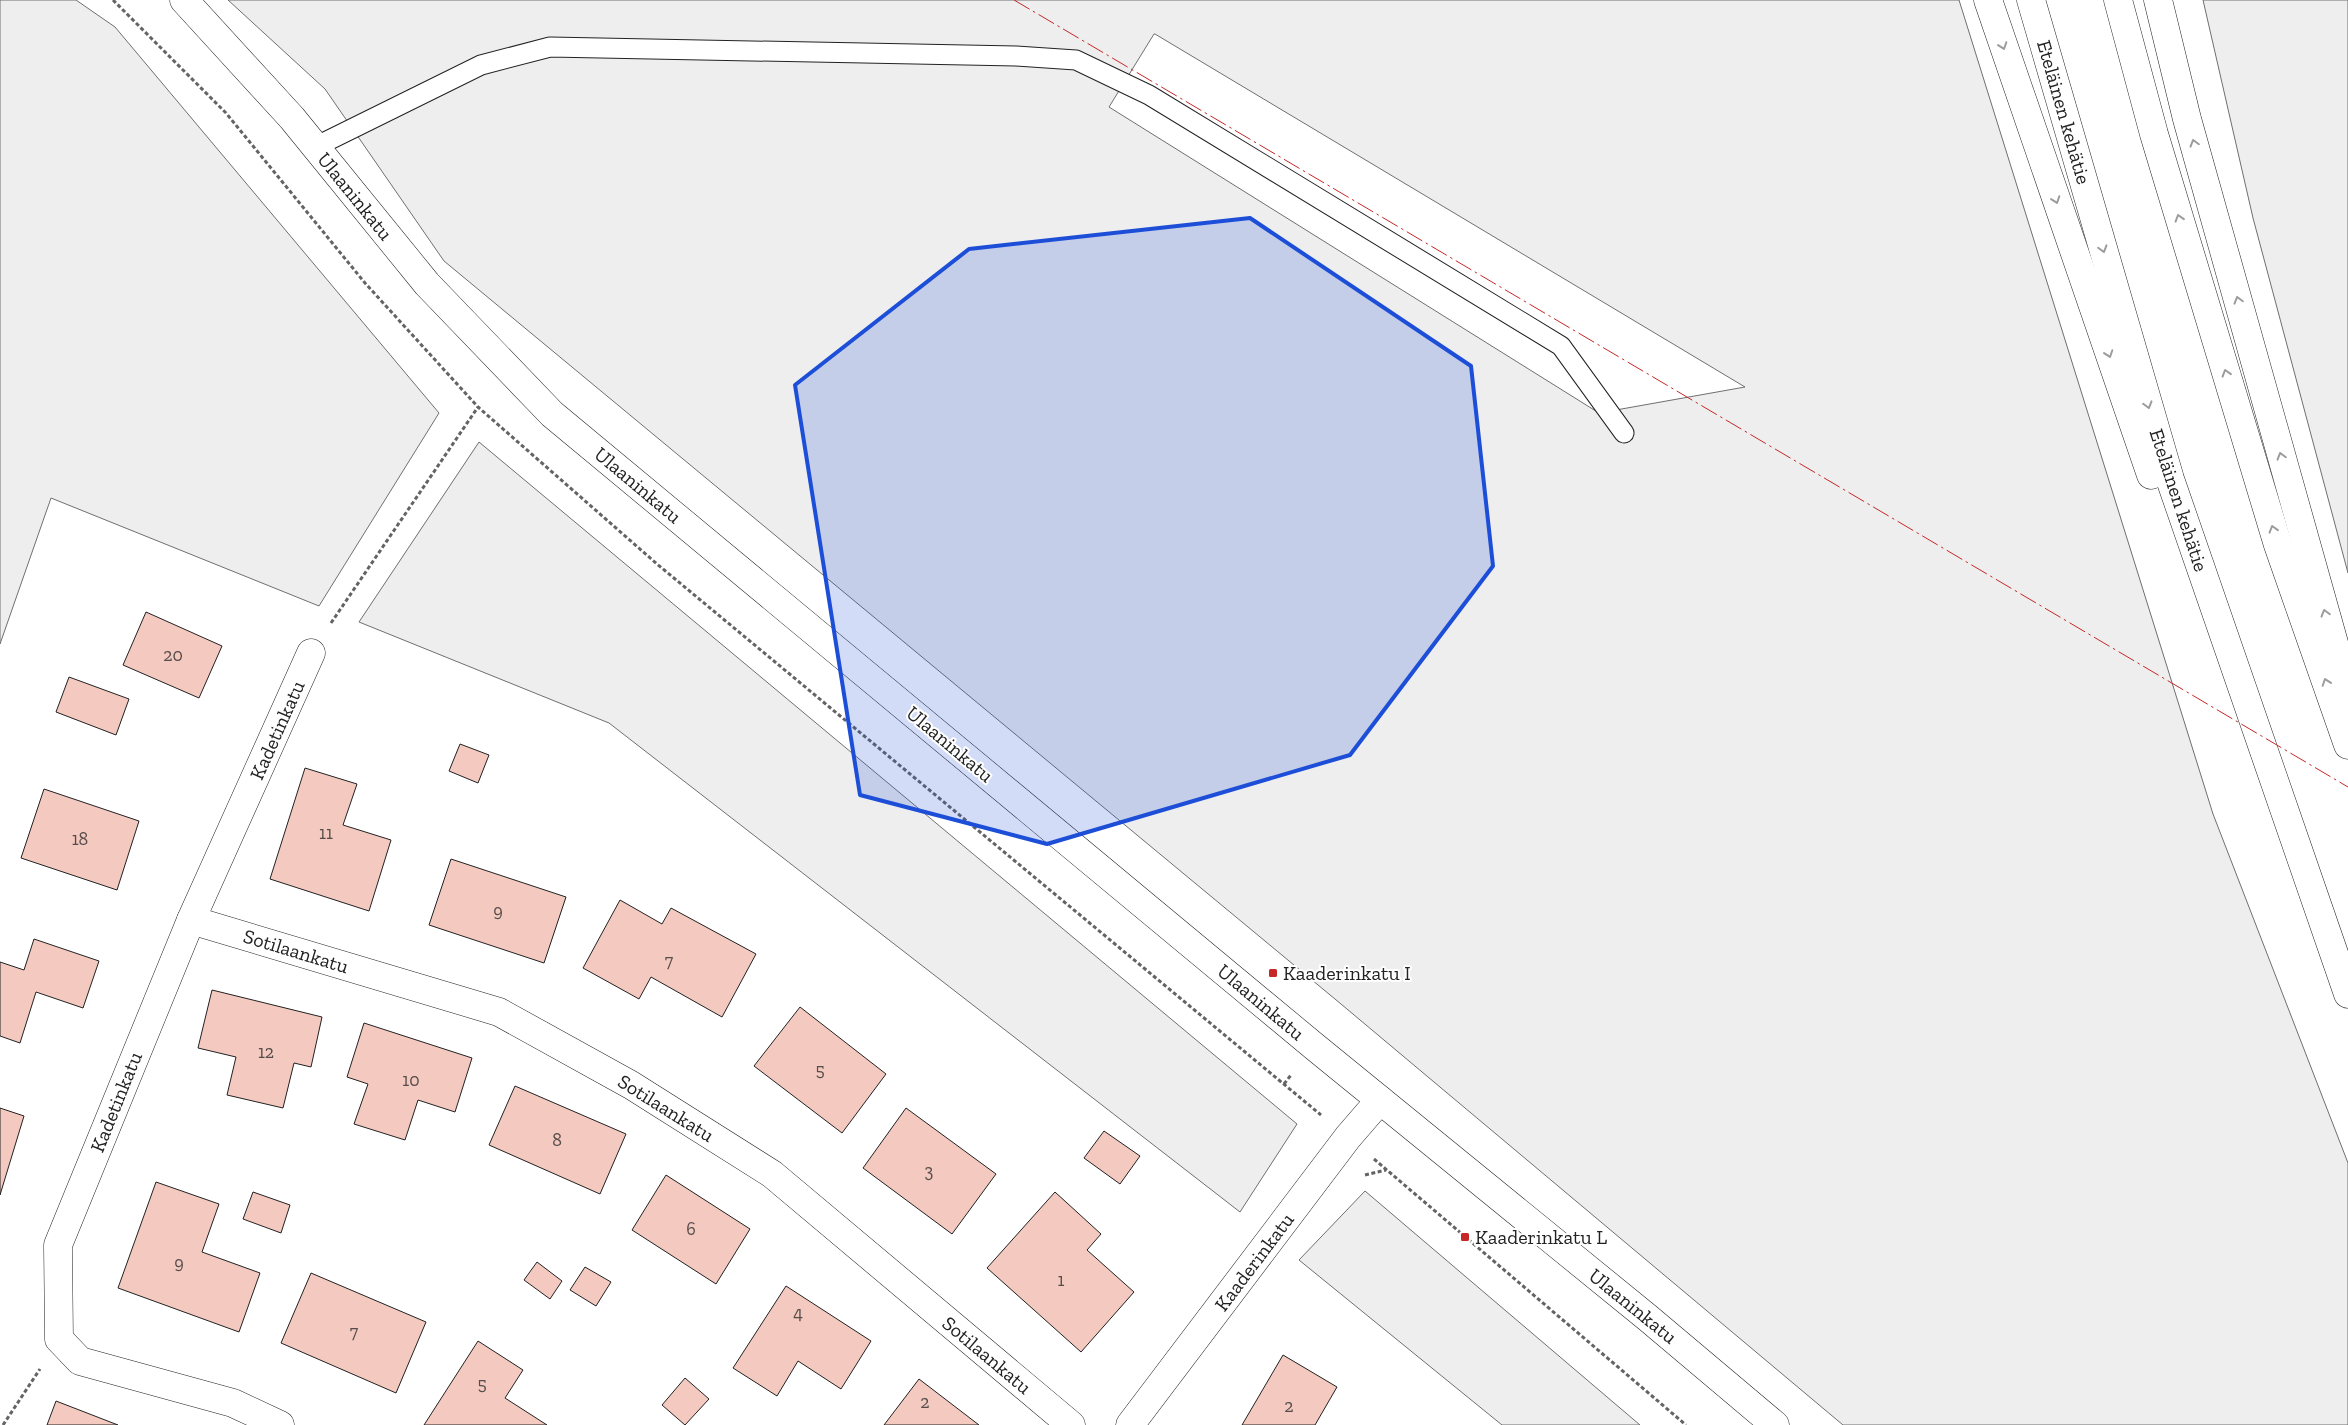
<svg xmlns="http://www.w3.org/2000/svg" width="2348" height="1425" viewBox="0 0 2348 1425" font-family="'Zilla Slab',serif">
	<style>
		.green { fill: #eee; stroke: #6f6f6f; fill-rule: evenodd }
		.building { fill: #f3c9c0; stroke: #222 }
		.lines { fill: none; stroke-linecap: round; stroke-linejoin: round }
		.service-casing { stroke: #222; stroke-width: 21 }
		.minor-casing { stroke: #222; stroke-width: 29 }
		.tertiary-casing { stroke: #222; stroke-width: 29 }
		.motorway-casing { stroke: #222; stroke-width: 29 }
		.path { stroke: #646464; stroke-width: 3; stroke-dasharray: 4 2.5; stroke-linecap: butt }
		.service { stroke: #fff; stroke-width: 19 }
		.minor { stroke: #fff; stroke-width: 28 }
		.tertiary { stroke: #fff; stroke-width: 28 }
		.motorway { stroke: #fff; stroke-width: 28 }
		.power { stroke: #c62828; stroke-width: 1; stroke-dasharray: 18 4 2.5 4; stroke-linecap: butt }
		.oneway { stroke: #9c9c9c }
		.marked { fill: #1d4ed8; fill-opacity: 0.2; stroke: #1d4ed8; stroke-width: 4; stroke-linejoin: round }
		.poi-dot { fill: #c62828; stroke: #fff; stroke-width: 2 }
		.labels { text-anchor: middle; stroke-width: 4; stroke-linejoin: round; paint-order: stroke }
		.number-label { font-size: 18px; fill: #564c4a }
		.street-label { font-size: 20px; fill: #222; stroke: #fff }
		.poi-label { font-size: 20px; fill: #222; stroke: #fff; text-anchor: start }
	</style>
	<rect width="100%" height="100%" fill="#fff"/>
	<!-- green -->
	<g class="green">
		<path d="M0,0H76L115,27L439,413L319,606L51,498L0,644Z"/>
		<path d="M228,0H1959L2213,814L2348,1163V1425H1843L1341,1004L444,261L325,89ZM1154,34H1155L1745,387L1599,413L1109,107Z"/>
		<path d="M2203,0H2348V573L2253,218Z"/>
		<path d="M479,442L1297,1124L1240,1212L609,723L359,622Z"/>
		<path d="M1365,1191L1640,1425H1502L1299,1260Z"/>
	</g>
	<!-- building -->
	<g class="building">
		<path d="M146,612L222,646L199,698L123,665Z"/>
		<path d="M69,677L129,699L116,735L56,712Z"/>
		<path d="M460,744L489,755L478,783L449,771Z"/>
		<path d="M305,768L357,784L343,825L391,840L369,911L270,879Z"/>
		<path d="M44,789L139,821L117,890L21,858Z"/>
		<path d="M451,859L566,897L544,963L429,925Z"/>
		<path d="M620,900L662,924L671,908L756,954L722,1017L651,977L639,999L583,968Z"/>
		<path d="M34,939L99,961L83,1008L36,992L20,1043L0,1036V962L24,970Z"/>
		<path d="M212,990L322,1017L311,1067L294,1063L283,1108L227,1095L236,1057L198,1048Z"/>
		<path d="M800,1007L886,1074L842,1133L754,1066Z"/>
		<path d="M364,1023L472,1058L455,1112L418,1100L405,1140L354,1124L368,1084L347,1077Z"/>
		<path d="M515,1086L626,1134L600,1194L489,1145Z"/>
		<path d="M0,1108L24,1116L0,1195Z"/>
		<path d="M906,1108L996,1174L952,1234L863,1168Z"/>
		<path d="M1104,1131L1140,1156L1120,1184L1084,1158Z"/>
		<path d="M666,1175L750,1229L716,1284L632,1230Z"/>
		<path d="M156,1182L219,1204L202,1252L260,1273L239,1332L118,1288Z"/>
		<path d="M253,1192L290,1205L281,1233L243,1219Z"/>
		<path d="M1055,1192L1101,1234L1087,1250L1134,1292L1081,1352L987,1268Z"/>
		<path d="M537,1262L562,1281L550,1299L524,1280Z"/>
		<path d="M585,1267L611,1282L596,1306L570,1290Z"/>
		<path d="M311,1273L426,1322L396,1393L281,1343Z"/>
		<path d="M786,1286L871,1341L841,1389L798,1361L777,1396L733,1368Z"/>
		<path d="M478,1341L523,1370L505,1398L547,1425H424Z"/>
		<path d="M1283,1355L1337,1387L1315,1425H1242Z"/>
		<path d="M685,1378L709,1399L685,1425L662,1405Z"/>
		<path d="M919,1379L979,1425H884Z"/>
		<path d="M56,1401L118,1425H47Z"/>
	</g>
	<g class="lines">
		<!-- service casing -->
		<g class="service-casing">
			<path id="service" d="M315,147L481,65L550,47L1016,56L1076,60L1149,95L1561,346L1624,433"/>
		</g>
		<!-- minor casing -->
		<g class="minor-casing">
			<g id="minor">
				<path d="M191,920L499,1012L631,1085L772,1174L1071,1425"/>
				<path d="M280,1425L233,1403L80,1361L59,1339L58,1245L191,920L311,653"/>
				<path d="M1130,1425L1348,1137L1380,1100"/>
			</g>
		</g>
		<!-- tertiary casing -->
		<g class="tertiary-casing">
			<path id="tertiary" d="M184,0L292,118L427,284L552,414L1315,1047L1648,1318L1775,1425"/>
		</g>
		<!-- motorway casing -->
		<g class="motorway-casing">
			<g id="motorway">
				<path d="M1988,0L2151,475"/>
				<path d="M2031,0L2170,479L2348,994"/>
				<path d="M2118,0L2154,134L2278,545L2348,745"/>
				<path d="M2158,0L2187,119L2348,693"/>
			</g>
		</g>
		<!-- path -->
		<g class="path">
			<path d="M113,0L226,113L365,283L478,407L657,564L1321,1115"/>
			<path d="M331,623L478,407"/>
			<path d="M1284,1084L1291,1075"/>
			<path d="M1374,1159L1686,1425"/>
			<path d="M1365,1175L1386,1170"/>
			<path d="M3,1425L40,1369"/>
		</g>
		<!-- service -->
		<use href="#service" class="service"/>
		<!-- minor -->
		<use href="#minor" class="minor"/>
		<!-- tertiary -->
		<use href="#tertiary" class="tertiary"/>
		<!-- motorway -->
		<use href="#motorway" class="motorway"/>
		<!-- power -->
		<path class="power" d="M1014,0L2348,787"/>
	</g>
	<!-- one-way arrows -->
	<defs><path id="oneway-chevron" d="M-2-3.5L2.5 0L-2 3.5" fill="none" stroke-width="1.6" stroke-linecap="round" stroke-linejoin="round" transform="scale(1.25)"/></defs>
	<g class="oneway">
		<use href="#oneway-chevron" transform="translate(2003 46) rotate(71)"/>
		<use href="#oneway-chevron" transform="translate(2194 143) rotate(-106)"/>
		<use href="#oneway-chevron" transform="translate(2056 200) rotate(71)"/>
		<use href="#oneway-chevron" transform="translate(2179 218) rotate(-107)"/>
		<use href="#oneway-chevron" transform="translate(2103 249) rotate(74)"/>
		<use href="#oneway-chevron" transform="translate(2238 300) rotate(-106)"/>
		<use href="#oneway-chevron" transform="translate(2109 354) rotate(71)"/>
		<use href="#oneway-chevron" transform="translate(2226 373) rotate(-107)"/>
		<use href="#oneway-chevron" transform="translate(2148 405) rotate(74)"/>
		<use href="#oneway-chevron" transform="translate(2281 456) rotate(-106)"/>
		<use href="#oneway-chevron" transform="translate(2273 529) rotate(-107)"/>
		<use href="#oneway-chevron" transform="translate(2325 613) rotate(-106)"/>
		<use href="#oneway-chevron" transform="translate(2326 682) rotate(-109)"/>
	</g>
	<!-- marked area -->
	<path class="marked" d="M1250,218L1471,366L1493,566L1350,755L1047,844L860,795L795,385L969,249Z"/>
	<!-- markers -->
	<g class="poi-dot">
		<rect x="1268" y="968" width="10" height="10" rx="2.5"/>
		<rect x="1460" y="1232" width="10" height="10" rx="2.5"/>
	</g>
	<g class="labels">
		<!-- number labels -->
		<g class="number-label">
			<text x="173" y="661">20</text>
			<text x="326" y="839">11</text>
			<text x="80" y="845">18</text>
			<text x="498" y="917">9</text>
			<text x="669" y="967">7</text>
			<text x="266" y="1058">12</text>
			<text x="820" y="1076">5</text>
			<text x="411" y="1086">10</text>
			<text x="557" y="1146">8</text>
			<text x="929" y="1177">3</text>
			<text x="691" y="1235">6</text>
			<text x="179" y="1269">9</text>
			<text x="1061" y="1286">1</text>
			<text x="798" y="1319">4</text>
			<text x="354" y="1338">7</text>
			<text x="482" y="1390">5</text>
			<text x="925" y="1408">2</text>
			<text x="1289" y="1412">2</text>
		</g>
		<!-- street labels -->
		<g class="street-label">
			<text transform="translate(2064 112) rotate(74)" y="7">Eteläinen kehätie</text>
			<text transform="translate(355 196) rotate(51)" y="7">Ulaaninkatu</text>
			<text transform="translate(638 485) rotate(40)" y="7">Ulaaninkatu</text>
			<text transform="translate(2179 500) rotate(72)" y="7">Eteläinen kehätie</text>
			<text transform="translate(277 730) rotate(-66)" y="7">Kadetinkatu</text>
			<text transform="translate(950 744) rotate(40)" y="7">Ulaaninkatu</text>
			<text transform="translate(296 951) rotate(17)" y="7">Sotilaankatu</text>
			<text transform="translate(1261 1002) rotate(40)" y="7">Ulaaninkatu</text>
			<text transform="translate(116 1102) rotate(-68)" y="7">Kadetinkatu</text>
			<text transform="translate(666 1108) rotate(32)" y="7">Sotilaankatu</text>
			<text transform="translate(1254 1262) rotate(-53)" y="7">Kaaderinkatu</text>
			<text transform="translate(1633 1306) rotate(39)" y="7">Ulaaninkatu</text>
			<text transform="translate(987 1355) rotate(40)" y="7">Sotilaankatu</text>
		</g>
		<!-- poi labels -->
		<g class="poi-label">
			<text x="1283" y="980">Kaaderinkatu I</text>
			<text x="1475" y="1244">Kaaderinkatu L</text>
		</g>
	</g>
</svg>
